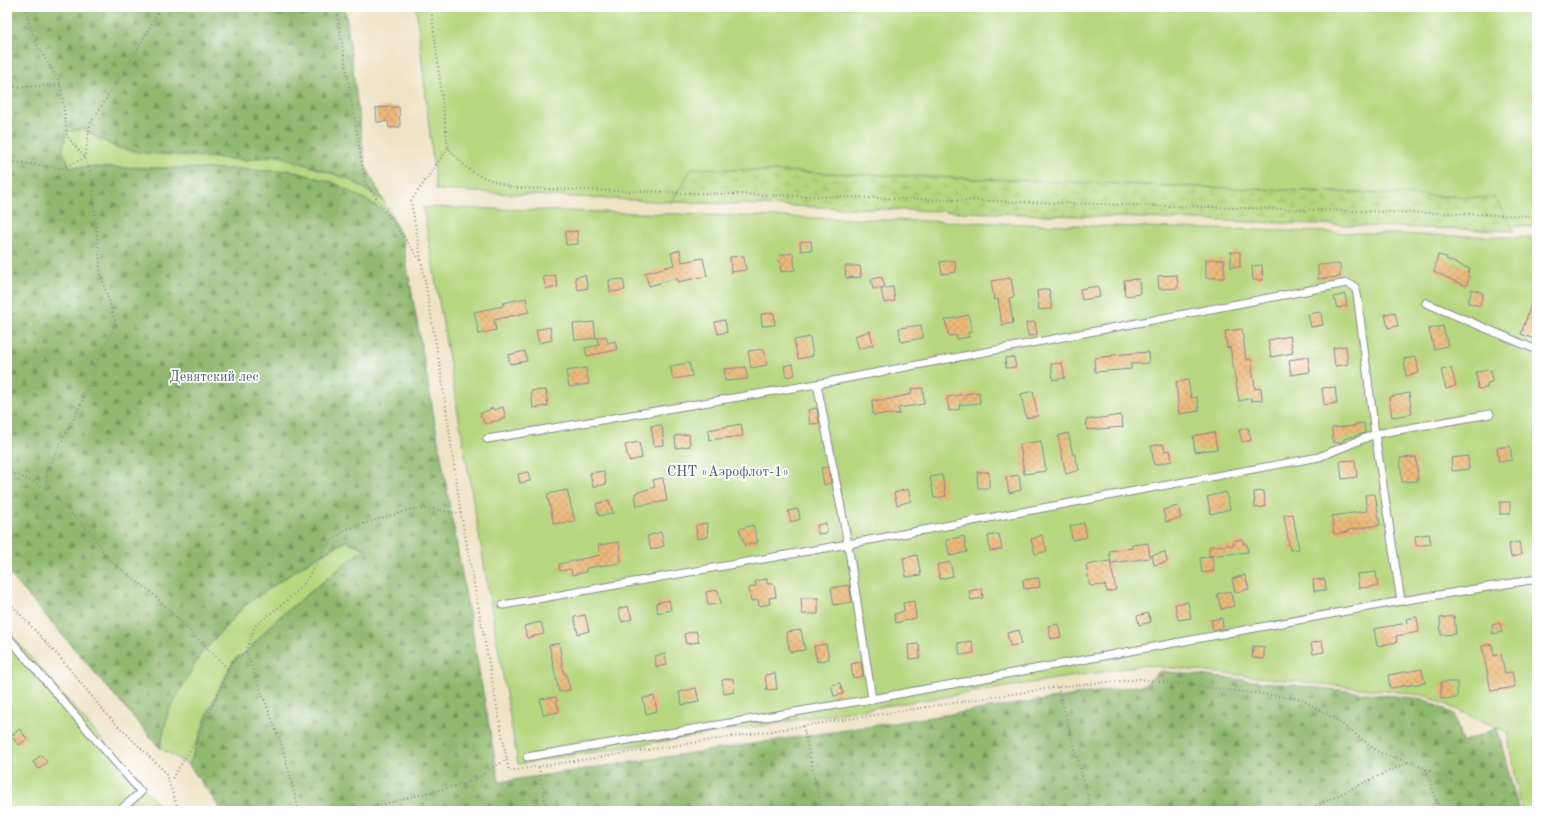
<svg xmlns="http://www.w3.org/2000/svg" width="1544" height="818" viewBox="0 0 1544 818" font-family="'Old Standard TT',serif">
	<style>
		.green { fill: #b6d77f; stroke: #68836e }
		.forest { fill: url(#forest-firs); stroke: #567466 }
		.wetland { fill: url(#wetland-marsh); stroke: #68836e }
		.building { fill: url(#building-cross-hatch) }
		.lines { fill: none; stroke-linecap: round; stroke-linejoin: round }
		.service-casing { stroke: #858992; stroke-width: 9 }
		.path { stroke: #858992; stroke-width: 2; stroke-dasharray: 1 3; stroke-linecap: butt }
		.service { stroke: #fff; stroke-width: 7 }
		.labels { text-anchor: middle; stroke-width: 3.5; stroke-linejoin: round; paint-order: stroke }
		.park-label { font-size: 14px; fill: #4a6168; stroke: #fff }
	</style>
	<defs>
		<pattern id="forest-firs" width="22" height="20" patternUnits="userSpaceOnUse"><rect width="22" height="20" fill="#90b86e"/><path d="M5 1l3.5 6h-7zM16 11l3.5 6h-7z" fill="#75965e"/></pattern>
		<pattern id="wetland-marsh" width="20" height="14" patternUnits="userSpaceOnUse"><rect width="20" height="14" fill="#b6d77f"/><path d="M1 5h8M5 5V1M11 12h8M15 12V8" fill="none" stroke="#9cb970"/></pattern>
		<pattern id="building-cross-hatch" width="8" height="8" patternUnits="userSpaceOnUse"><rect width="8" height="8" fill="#edb979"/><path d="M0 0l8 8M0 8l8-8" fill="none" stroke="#cb9f6b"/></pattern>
	</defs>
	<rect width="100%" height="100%" fill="#fff"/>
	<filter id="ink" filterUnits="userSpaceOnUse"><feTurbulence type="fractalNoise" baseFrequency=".025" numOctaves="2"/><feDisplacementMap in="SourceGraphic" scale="8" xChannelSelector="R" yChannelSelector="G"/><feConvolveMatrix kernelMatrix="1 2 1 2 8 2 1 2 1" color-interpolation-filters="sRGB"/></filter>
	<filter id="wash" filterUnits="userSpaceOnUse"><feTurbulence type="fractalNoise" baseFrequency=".012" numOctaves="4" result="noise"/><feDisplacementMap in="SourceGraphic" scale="16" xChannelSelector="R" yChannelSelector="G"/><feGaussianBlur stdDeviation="0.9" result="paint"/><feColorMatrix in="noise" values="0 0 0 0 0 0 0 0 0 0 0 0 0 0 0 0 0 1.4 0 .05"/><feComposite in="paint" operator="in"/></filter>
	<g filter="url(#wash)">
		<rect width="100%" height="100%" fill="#efe3c5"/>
		<!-- green -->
		<g class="green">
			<path d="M416,7H1537V227L671,202L436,190Z"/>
			<path d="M84,129L98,139L196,155L246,160L276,155L349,179L383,200L393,219L372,203L334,183L313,177L240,169L70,167L63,151L66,131Z"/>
			<path d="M423,207L1537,238V811H1522L1507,732L1424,695L1145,665L518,764Z"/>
			<path d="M346,541L365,548L278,618L246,652L234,660L210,708L189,765L160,748L168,712L200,655L245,605L313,559Z"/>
			<path d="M7,630L161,808L158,811H7Z"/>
		</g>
		<!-- forest -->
		<path class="forest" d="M7,7H345L365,164L383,200L349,179L276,155L246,160L144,153L116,148L84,129L66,132L63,151L70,167L240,169L266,171L290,170L334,183L372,203L393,219L402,237L499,782L1144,685L1160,671L1423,699L1454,714L1462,742L1497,728L1519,811H222L189,765L210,708L234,660L246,652L278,618L365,548L346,541L313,559L245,605L200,655L168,712L160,748L7,571Z"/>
		<!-- wetland -->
		<path class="wetland" d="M692,168L1495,198L1514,231L671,202Z"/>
		<g id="blocks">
			<!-- building -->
			<g class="building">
				<path d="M399,107L400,127L389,128L388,121L377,122L376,108Z"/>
				<path d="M577,231L578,244L566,245L565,232Z"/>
				<path d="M811,241L812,250L801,251L800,242Z"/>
				<path d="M680,250L682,262L703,258L707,276L678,282L677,278L649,286L645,273L674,265L671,253Z"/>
				<rect x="1231" y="252" width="9" height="15"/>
				<path d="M793,253L795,270L781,272L779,255Z"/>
				<path d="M1438,255L1447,257L1446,259L1470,269L1467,276L1470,277L1466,286L1434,272Z"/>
				<path d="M744,256L746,270L731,272L730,257Z"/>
				<path d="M1206,259L1224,260V278H1206Z"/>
				<path d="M955,260L956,272L942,274L940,262Z"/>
				<path d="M1340,264V277L1318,279V265Z"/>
				<path d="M1262,265L1263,280H1253L1252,266Z"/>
				<path d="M845,266H860L861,277L846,278Z"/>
				<path d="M555,275L558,287L546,289L543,277Z"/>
				<path d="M585,275L588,288L578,290L575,277Z"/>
				<path d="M1177,275L1178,288L1159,289L1158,276Z"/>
				<path d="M882,277L885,287L873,289L871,279Z"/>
				<path d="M1011,278L1014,297L1009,298L1013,323L1002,325L998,299L994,300L991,281Z"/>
				<path d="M623,279L625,290L610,292L609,280Z"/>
				<path d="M1139,279L1140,294L1125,296L1124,280Z"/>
				<path d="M1098,286L1100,297L1082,300L1080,289Z"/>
				<path d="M893,287L895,301L884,303L881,289Z"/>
				<path d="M1049,289L1052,309L1039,310L1037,291Z"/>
				<path d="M1472,289L1483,293L1480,306L1468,303Z"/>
				<path d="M1535,293H1537V340L1521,334Z"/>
				<path d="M1345,294L1347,306L1337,308L1334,297Z"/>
				<path d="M526,298L529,312L494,320L496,330L479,334L474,312L503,306V303Z"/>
				<path d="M1321,312L1323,325L1311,327L1308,314Z"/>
				<path d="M1395,312L1398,326L1388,328L1385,314Z"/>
				<path d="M774,313L775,325L762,326L761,314Z"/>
				<path d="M969,315L972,332H968L969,337L957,339L956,335L949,336L945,320Z"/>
				<path d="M725,320L727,332L718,334L715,322Z"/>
				<path d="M594,322L596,338L575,340L573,324Z"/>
				<path d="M1035,322L1037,335L1028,336L1026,323Z"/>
				<path d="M921,325L923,338L901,342L899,328Z"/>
				<path d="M1443,326L1448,346L1434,349L1429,329Z"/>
				<path d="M550,327L552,340L539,343L536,330Z"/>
				<path d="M1242,329L1246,360L1251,359L1255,389L1261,388L1262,400L1251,401V398L1239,401L1230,347L1227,348L1225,331Z"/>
				<path d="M870,331L873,345L859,349L855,336Z"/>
				<path d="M606,336L608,343L615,341L617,350L587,356L585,348L599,345L597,338Z"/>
				<path d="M1290,336L1293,353L1271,357L1268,340Z"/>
				<path d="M810,337L813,356L798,359L794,340Z"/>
				<path d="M1346,346L1348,364L1335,366L1333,348Z"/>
				<path d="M764,349L767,365L751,368L748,351Z"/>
				<path d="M525,351L527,361L510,364L508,355Z"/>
				<path d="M1148,352L1149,363L1131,364V369L1095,372L1094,358L1112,356V355Z"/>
				<path d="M1014,357L1016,367L1006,368L1005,358Z"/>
				<path d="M1308,357L1310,372L1291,375L1289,360Z"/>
				<path d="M1416,357L1419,373L1406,376L1404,359Z"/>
				<path d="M689,363L692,376L673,379L670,366Z"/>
				<path d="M1062,363L1065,378L1053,380L1051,364Z"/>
				<path d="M793,364L795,375L786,377L784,366Z"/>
				<path d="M745,367L748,379L725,381L724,369Z"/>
				<path d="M586,368L589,384L569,387L566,371Z"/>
				<path d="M1451,368L1456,386L1446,389L1441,370Z"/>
				<path d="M1491,370L1492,382L1487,383V388L1478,389L1476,372Z"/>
				<path d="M1188,380L1191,398L1197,397L1199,411L1179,414L1176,382Z"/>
				<path d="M1335,387L1337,403L1324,405L1322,388Z"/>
				<path d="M923,388L924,404L898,408L900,414L873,415L872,400H885L912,394L911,389Z"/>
				<path d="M546,390L548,406L533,408L531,391Z"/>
				<path d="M1033,391L1038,416L1026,418L1021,394Z"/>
				<path d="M979,392L980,403L959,405L960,409L949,411L947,397Z"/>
				<path d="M1409,393L1412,414L1392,417L1389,397Z"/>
				<path d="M503,407L506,418L485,424L480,414L493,408L494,410Z"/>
				<path d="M817,408L819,423L810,424L808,410Z"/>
				<path d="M1121,415L1123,427L1087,430L1086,420Z"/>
				<path d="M1364,423L1365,433L1344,439L1342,442L1333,443L1332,428L1355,426V424Z"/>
				<path d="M741,424L743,436L709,440L708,430Z"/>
				<path d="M662,425L664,445L654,446L651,426Z"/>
				<path d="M1248,428L1251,440L1242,442L1239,430Z"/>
				<path d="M1214,432L1217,449L1195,452L1193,436Z"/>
				<path d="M1068,433L1073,455L1075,454L1079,470L1066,474L1058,436Z"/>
				<path d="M689,434L690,446L676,448L675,436Z"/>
				<path d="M1041,441L1046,471L1024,474L1020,444Z"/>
				<path d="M639,442L642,458L629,461L625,445Z"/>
				<path d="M1163,444L1165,451L1170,450L1172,461L1154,465L1151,446Z"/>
				<path d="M1510,446L1512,460L1499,462L1497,448Z"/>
				<path d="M1468,456L1469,469L1452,471L1451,458Z"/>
				<path d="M1416,457L1418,481L1402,482L1400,458Z"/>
				<path d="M1355,460L1357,477L1342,479L1340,461Z"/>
				<path d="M828,467L831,483L824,485L821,468Z"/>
				<path d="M604,471L606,484L593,487L590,473Z"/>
				<path d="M528,472L530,481L520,483L518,474Z"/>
				<path d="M977,472H989V488H978Z"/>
				<path d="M942,475L946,496L934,498L930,477Z"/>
				<path d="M1019,475L1021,490L1009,493L1006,477Z"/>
				<path d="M663,478L667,501L637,506L635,493L655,487L653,480Z"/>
				<path d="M908,489L911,501L897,505L894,493Z"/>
				<path d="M567,490L575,521L554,524L547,494Z"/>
				<path d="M1264,491L1265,507L1255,508L1254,492Z"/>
				<path d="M1226,492L1230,509L1211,514L1207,497Z"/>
				<path d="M1375,494L1380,525L1348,530V532L1334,534L1332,516L1367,511L1365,495Z"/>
				<path d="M609,500L613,513L599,516L596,504Z"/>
				<rect x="1500" y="502" width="10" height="12"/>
				<path d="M1178,506L1181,518L1166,522L1163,510Z"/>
				<path d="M798,509L800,519L791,522L788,511Z"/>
				<path d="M1293,514L1299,549L1290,550L1284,515Z"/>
				<path d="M707,523L708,537L697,539L696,525Z"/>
				<path d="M826,523L827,533L818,534L817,525Z"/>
				<path d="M1084,523L1087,537L1072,540L1070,526Z"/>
				<path d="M753,525L758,542L745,546L739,529Z"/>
				<path d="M661,532L664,546L651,550L647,536Z"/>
				<path d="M999,534L1002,549L990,551L988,536Z"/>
				<path d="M1429,534L1431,544L1416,546L1415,536Z"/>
				<path d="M1042,535L1047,551L1035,554L1031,539Z"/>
				<path d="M964,536L967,552L950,556L946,540Z"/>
				<path d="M1243,539V544H1247L1248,552L1209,556V546L1234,545L1233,541Z"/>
				<path d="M619,542L621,563L586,568V572L572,575L571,569L560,571L559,564L600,555L598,545Z"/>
				<path d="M1519,542L1521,555L1511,557L1509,544Z"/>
				<path d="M1148,543L1150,558L1111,563L1109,551L1132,548V545Z"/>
				<path d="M1165,552L1167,562L1154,565L1152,555Z"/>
				<path d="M917,555L921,575L906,577L903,558Z"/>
				<path d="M1212,556L1214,571L1202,573L1200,558Z"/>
				<path d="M1110,561L1116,590L1107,592L1105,585L1090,586L1086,565Z"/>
				<path d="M950,562L953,576L940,579L937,565Z"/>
				<path d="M1376,572L1378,586L1359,588L1357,574Z"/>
				<path d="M1245,575L1249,589L1235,593L1232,579Z"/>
				<path d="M1039,578L1040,587L1024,589L1023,580Z"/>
				<path d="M767,579V584H774L776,597L769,598L770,604L759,606L758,600L751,601L749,588L756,586L755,581Z"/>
				<path d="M1325,579L1326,590L1314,591L1313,580Z"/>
				<path d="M849,585L852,602L834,605L831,588Z"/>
				<path d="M982,589L983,598L971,600L969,591Z"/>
				<path d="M718,590L721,604L708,605L706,592Z"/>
				<path d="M1230,591L1234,606L1221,609L1217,594Z"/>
				<path d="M801,598H818V614H802Z"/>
				<path d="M669,600L671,610L658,613L656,603Z"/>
				<path d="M914,601L916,618L896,623L894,614L904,611L903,603Z"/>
				<path d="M1188,602L1191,618L1178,620L1175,604Z"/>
				<path d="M628,606L632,619L622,622L618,609Z"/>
				<path d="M1148,613L1151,622L1139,625L1137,616Z"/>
				<path d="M585,615L589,631L578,634L574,617Z"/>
				<path d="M1454,616L1456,634L1441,635L1440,618Z"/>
				<path d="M1417,617L1419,632L1396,636L1397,642L1377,646L1374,629L1407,623L1406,619Z"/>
				<path d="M1222,618L1223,628L1213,630L1211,620Z"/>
				<path d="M541,622L544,634L527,638L524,626Z"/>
				<path d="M1500,623L1502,632L1493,634L1492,625Z"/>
				<path d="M1058,624L1061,637L1051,639L1048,626Z"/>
				<path d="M801,630L805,650L790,652L786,632Z"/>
				<path d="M1019,630L1021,644L1010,646L1007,633Z"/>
				<path d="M696,631L699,642L686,644L684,634Z"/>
				<path d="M972,641L974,653L960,655L958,643Z"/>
				<path d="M1322,641L1324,652L1313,654L1311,643Z"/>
				<path d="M559,643L564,674L566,673L570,690L559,692L549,645Z"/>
				<path d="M826,644L829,659L817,662L814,646Z"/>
				<path d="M919,644L920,658L909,659L908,645Z"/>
				<path d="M1492,644L1494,656L1501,654L1505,673L1512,672L1515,687L1491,691L1482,646Z"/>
				<path d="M1253,646L1264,647V659L1252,658Z"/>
				<path d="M665,654L667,665L656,667L655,656Z"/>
				<path d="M861,662L863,676L853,678L851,664Z"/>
				<path d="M1422,669L1425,683L1390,688L1388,675Z"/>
				<path d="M775,673L777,689L767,690L765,675Z"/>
				<path d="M733,678L734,692L724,694L722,680Z"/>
				<path d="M1441,682H1457V698L1441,699Z"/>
				<path d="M840,683L843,694L834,696L831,685Z"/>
				<path d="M696,688L699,702L682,705L679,692Z"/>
				<path d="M654,696L657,711L646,714L643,698Z"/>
				<path d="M556,697L559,712L543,715L540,699Z"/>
				<path d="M20,729L27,739L19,745L11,736Z"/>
				<path d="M41,755L47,762L39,769L33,762Z"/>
			</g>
		</g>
	</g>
	<g filter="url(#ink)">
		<use href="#blocks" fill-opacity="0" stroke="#858992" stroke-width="1"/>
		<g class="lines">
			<!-- service casing -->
			<g class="service-casing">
				<g id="service">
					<path d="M1426,303L1537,350"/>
					<path d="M817,384L848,544L872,699"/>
					<path d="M487,439L817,384L1347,283L1355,287L1357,294L1375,434L1401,601"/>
					<path d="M503,605L848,544L1319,457L1375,434L1490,414"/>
					<path d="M7,636L141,792L119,811"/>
					<path d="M527,757L872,699L1401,601L1537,579"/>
				</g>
			</g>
			<!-- path -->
			<g class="path">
				<path d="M24,7L36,43L61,85L67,136L85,158L91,175L101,275L116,324L99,357L81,404L47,470L46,488L92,534L109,560L151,592L228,669L201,733L169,783"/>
				<path d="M336,7L365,182L420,260"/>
				<path d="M431,7L448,148L467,168L480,176L513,188L1537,216"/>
				<path d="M7,87L61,85"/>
				<path d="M448,148L411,201L441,373L461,514L509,771L1058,687L1140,679L1301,699L1335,719L1380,753L1409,762L1447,778L1497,811"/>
				<path d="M7,161L62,168L85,158L90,124L134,55L161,7"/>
				<path d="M7,469L13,473"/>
				<path d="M7,481L13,473L46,488"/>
				<path d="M7,600L62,660L107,715L165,772L179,811"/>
				<path d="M228,669L234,660L246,652"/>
				<path d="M1058,687L1092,811"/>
				<path d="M803,726L822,811"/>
				<path d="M539,767L547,811"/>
				<path d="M1426,769L1440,811"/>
				<path d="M299,811L282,746L246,652L255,626L286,601L304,584L327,545L346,529L413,509H434L461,514"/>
				<path d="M357,811L473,781L507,759"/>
				<path d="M1305,811L1408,762"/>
			</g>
			<!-- service -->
			<use href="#service" class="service"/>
		</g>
	</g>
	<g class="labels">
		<!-- park labels -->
		<g class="park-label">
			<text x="214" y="381">Девятский лес</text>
			<text x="728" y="476">СНТ «Аэрофлот-1»</text>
		</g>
	</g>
	<!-- margin -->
	<rect width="1544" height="818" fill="none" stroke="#fff" stroke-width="24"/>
</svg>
